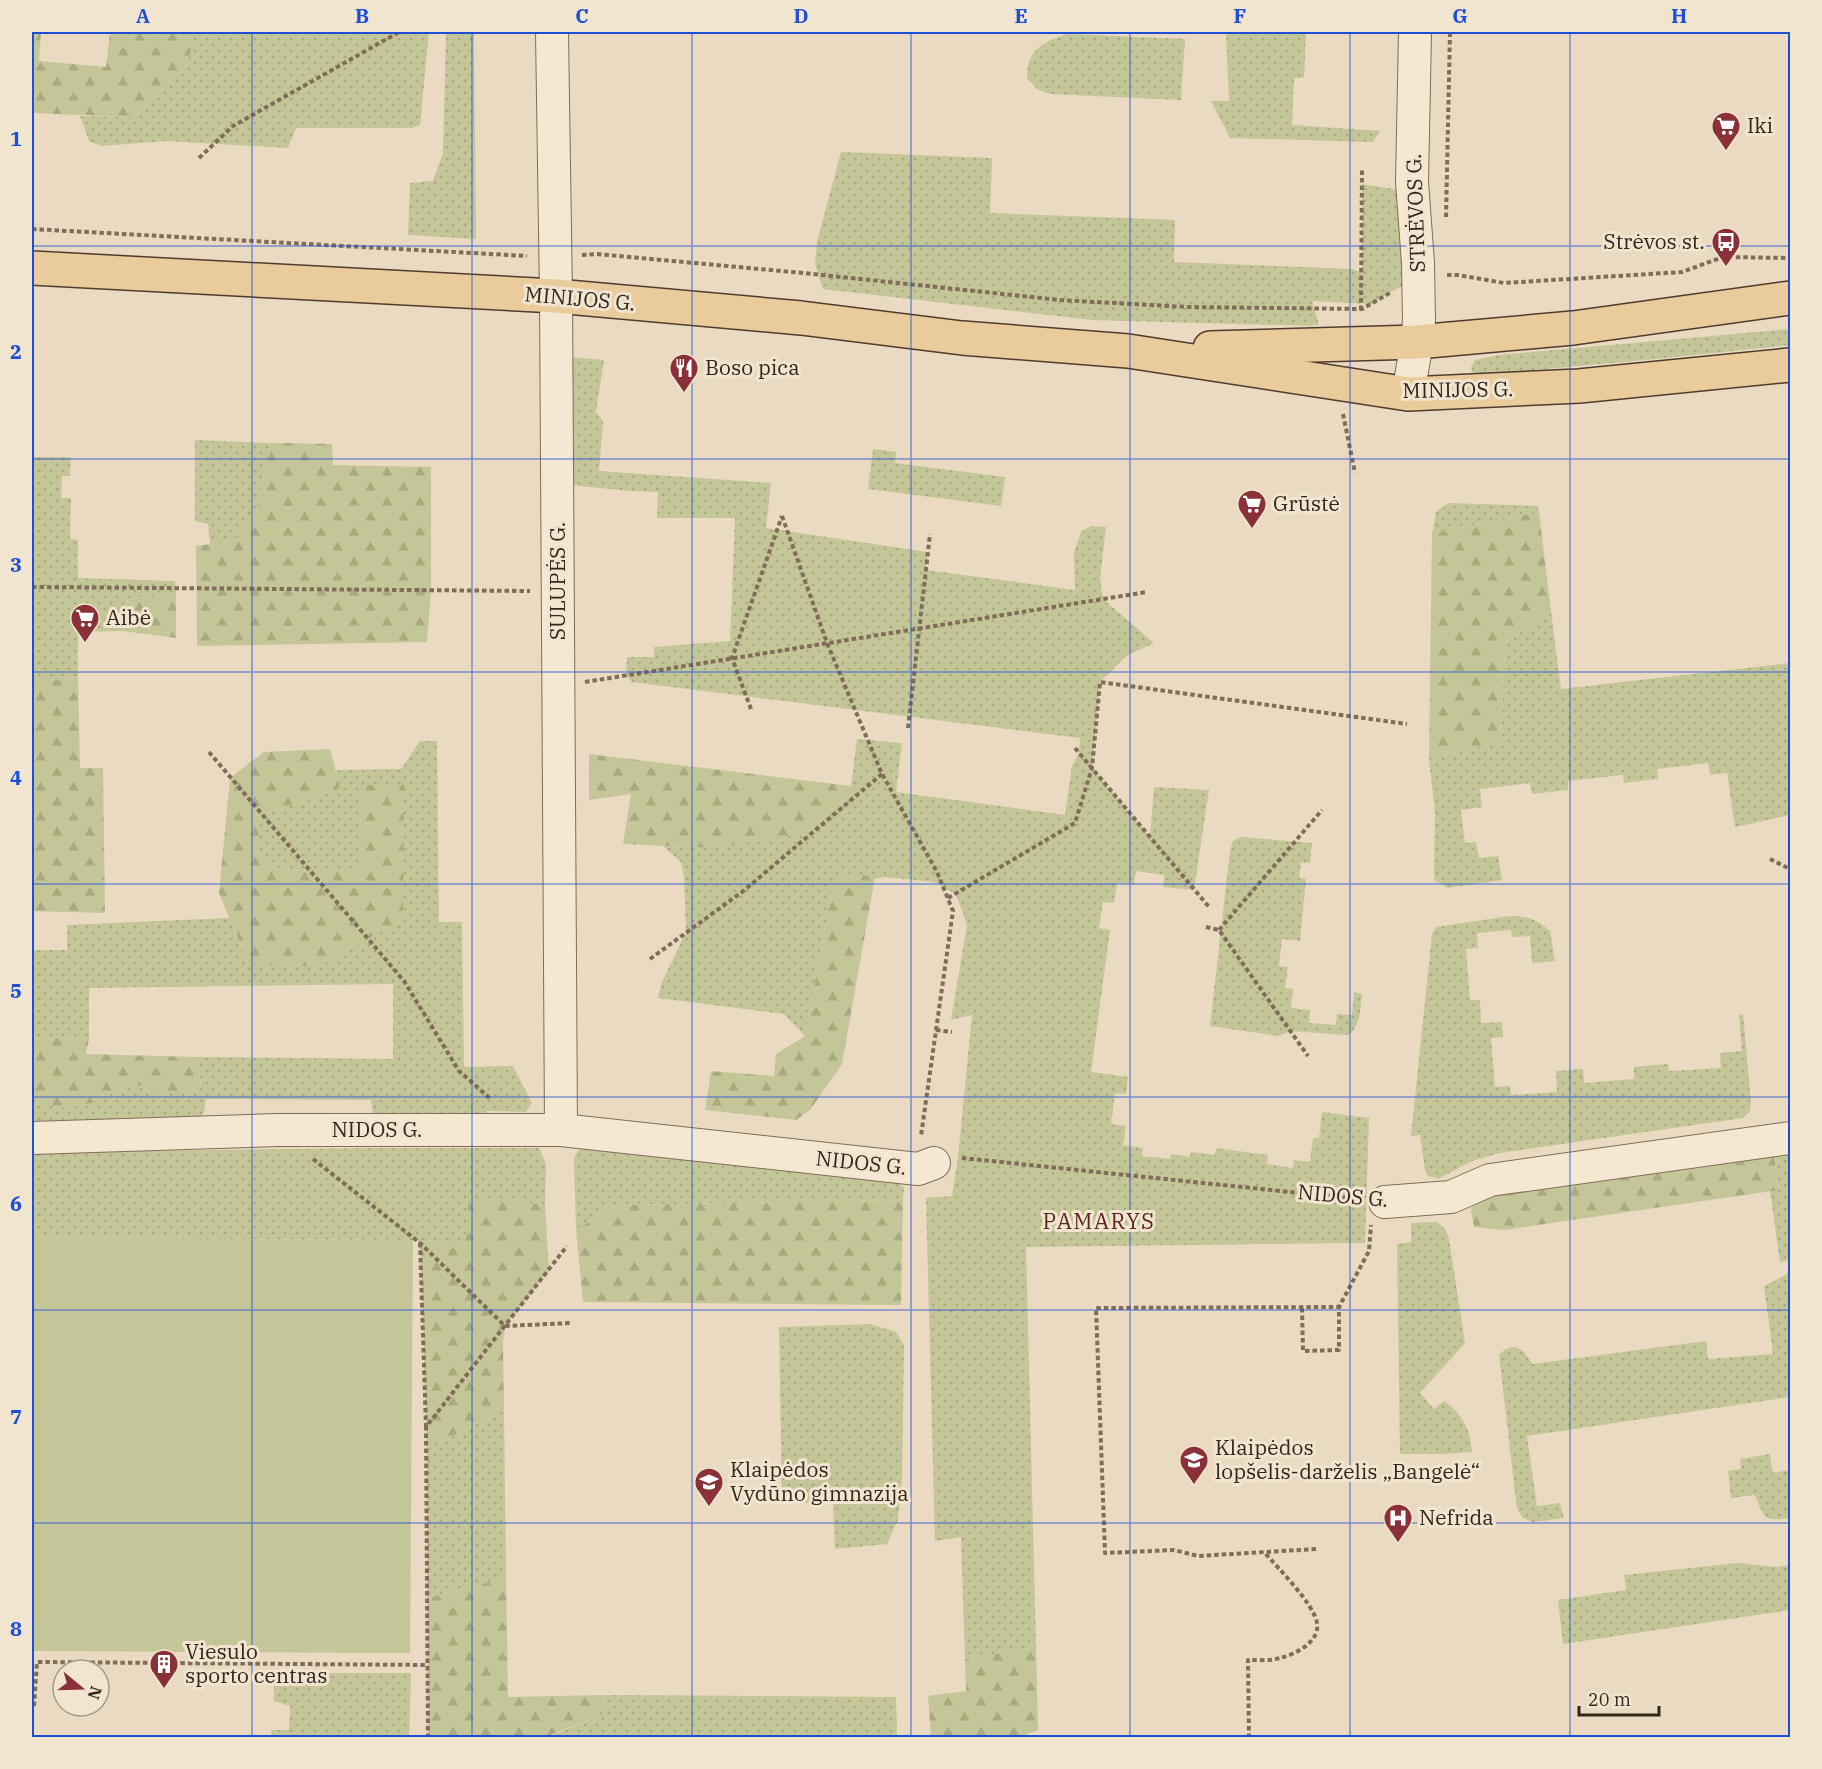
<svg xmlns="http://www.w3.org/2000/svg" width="1822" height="1769" viewBox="0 0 1822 1769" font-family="'IBM Plex Serif',serif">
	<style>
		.grass { fill: url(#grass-dots) }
		.forest { fill: url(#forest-firs) }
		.garden { fill: #c4c697 }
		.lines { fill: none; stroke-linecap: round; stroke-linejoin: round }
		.minor-casing { stroke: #816c5a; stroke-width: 34 }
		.major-casing { stroke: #4f3b2f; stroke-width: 36 }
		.path { stroke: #816c5a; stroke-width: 4; stroke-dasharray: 4.5 3; stroke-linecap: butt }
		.minor { stroke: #f5e8d3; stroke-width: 32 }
		.major { stroke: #eacb9c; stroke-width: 33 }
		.grid { fill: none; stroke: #1d4ed8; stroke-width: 1.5; stroke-opacity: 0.55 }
		.labels { text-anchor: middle; stroke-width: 6; stroke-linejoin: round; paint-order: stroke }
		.poi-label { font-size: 21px; fill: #32261d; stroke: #f1e5d0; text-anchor: start }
		.street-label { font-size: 21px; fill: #32261d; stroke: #f1e5d0 }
		.neighbourhood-label { font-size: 22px; letter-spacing: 1.5px; fill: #5b2821; stroke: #f1e5d0 }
		.neatline { fill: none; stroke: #1d4ed8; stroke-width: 2 }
		.grid-label { font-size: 20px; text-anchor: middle; font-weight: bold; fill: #1d4ed8 }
	</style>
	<defs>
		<pattern id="grass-dots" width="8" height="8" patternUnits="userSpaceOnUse" patternTransform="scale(1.5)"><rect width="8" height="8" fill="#c4c697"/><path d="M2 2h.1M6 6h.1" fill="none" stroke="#a9aa82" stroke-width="1.8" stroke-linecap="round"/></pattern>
		<pattern id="forest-firs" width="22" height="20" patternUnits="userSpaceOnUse" patternTransform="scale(1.5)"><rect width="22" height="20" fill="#c4c697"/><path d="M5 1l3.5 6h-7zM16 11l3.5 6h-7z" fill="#a9aa82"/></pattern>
	</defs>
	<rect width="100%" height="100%" fill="#e9dac1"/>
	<!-- grass -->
	<g class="grass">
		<path d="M187,32H429L420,125L412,128H296L288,148L167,141L101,146L89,141L80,116L132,117L192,48Z"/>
		<path d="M446,32H474L476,239L408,235L410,183L433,181L443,153Z"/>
		<path d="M1226,32H1306L1304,78H1294L1292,125L1380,131L1373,142L1230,138L1211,101H1229Z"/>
		<path d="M1067,34L1185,39L1181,100L1050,94L1037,89L1027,78C1026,50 1043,42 1067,34Z"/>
		<path d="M841,152L992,158L990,213L1175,220L1174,262L1352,269L1362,273V184L1400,190L1403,285L1371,304L1312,301L1319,324L1313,326L1092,320L823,289L815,264L817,242Z"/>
		<path d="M1790,329V345C1709,354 1627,362 1545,369C1527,370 1487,377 1472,372L1471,367L1475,360L1499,355Z"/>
		<path d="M570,357L604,360L596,412L603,421L599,471L771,483L766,528L928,552L926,570L1075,590L1074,552L1081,532L1091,526L1106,527L1100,578L1103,599L1154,643L1126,656L1100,682L1092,768L1150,837L1154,787L1209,790L1194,890L1163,887L1164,875L1136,871L1134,885L1117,883L1114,903L1103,902L1099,928L1110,930L1091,1072L1128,1077L1126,1094L1115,1093L1111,1124L1126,1126L1123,1145L1143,1148L1142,1156L1170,1159L1171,1154L1190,1157L1191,1152L1215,1155L1216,1148L1268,1155L1267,1164L1293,1168L1294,1160L1310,1162L1313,1138H1319L1322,1112L1369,1118L1365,1243L1026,1247L1036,1647L965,1659L961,1537L935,1541L926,1198L952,1196L958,1158L972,1015L951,1020L967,925L956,894L934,882L884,877L832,888L805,1036L784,1014L658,998L662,982L686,932L684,878L681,862L663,846L713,848L841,808L851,786L857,739L902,743L896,792L1065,815L1072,766L1079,753L1080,738L632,682L626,675L627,657H654V647L730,641L735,518H657L658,492L631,491L570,485Z"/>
		<path d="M195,440L271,443L256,513L235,541L210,545L208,524L195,521Z"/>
		<path d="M873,449L896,452L895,463L1005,477L1001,506L868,489Z"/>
		<path d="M32,457H71L70,476H62L61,498H71L70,539L78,540V578L175,581L176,596L128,598L123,631L78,632V678L32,681Z"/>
		<path d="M1449,503L1538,506L1539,512L1432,534L1436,512Z"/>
		<path d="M1551,611L1561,689L1790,663V815L1735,827L1727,773L1710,775L1708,763L1657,769L1658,779L1624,783L1623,775L1568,781V790L1532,794L1530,783L1480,789L1482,807L1461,810L1465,843L1476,842L1479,858L1498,856L1502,880L1448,888L1434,880L1435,813L1429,759L1501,741L1505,643Z"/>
		<path d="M420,741H437L439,922H462L464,1067L513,1066L532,1103L526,1112L487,1111V1121L378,1118L373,1114L371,1100L206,1099L204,1112L198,1120L32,1124V1097L90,1103L102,1096L142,1084L201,1089L198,1057L393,1059V984L89,988V1038L32,1039L33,950H67V925L229,918L248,963L367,939L403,919L361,785L360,872H310L268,867L255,850L262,815L340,788L335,770L401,769Z"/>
		<path d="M1241,837L1312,843L1310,863L1301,862L1299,878L1306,879L1300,941L1282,939L1279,966L1288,967L1285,988L1293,989L1291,1008L1310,1010L1309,1023L1336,1025L1337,1014L1352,1015L1354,992L1362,994C1360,1009 1361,1026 1348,1035L1290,1031L1279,1036L1210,1026L1230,851L1233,841Z"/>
		<path d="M1510,916C1529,916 1536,919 1550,931L1555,961L1532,963L1530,936L1512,937L1511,930L1477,933L1478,948L1466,949L1470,1000H1480L1481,1023L1502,1022L1503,1037L1491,1038L1495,1087L1510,1086L1511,1095L1557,1092L1556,1071L1583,1069L1584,1083L1634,1079V1067L1668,1064L1669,1071L1721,1068L1720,1053L1742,1051L1739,1015L1743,1014L1751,1102L1750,1111L1743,1118L1500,1153L1472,1161L1438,1179L1428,1176L1425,1170L1420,1135L1411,1136L1432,934L1436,927Z"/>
		<path d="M382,1148H539L546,1164L545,1204L470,1201L465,1243H420L413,1240L32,1238V1152Z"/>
		<path d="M581,1148L897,1180L904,1188L903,1200L615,1205L576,1230L574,1159L576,1153Z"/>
		<path d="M1790,1153V1397L1527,1436L1537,1506L1560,1503L1564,1518L1533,1522L1523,1518L1517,1509L1499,1355C1512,1340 1525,1349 1532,1364L1706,1341L1708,1359L1773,1354L1764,1286L1787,1274L1790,1260L1780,1262L1770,1191L1779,1189L1774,1156Z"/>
		<path d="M1437,1222L1446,1230L1449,1239L1465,1343L1420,1393L1434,1409L1444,1401C1463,1414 1470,1429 1472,1452L1442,1454H1400L1397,1244L1411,1242V1223Z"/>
		<path d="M870,1324L896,1332L904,1345L902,1478L898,1519L887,1544L835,1549L833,1502L782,1503L779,1327Z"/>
		<path d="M504,1410L506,1578L427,1598V1449Z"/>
		<path d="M1770,1454L1773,1473L1790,1470V1518C1764,1522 1764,1518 1755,1495L1731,1498L1728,1471L1741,1469L1740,1459Z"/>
		<path d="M1738,1563L1777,1567L1790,1565V1610L1563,1644L1558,1600L1626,1590L1624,1575Z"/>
		<path d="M274,1673H411L409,1737H272L271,1730H289L290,1706L274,1701Z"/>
		<path d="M605,1695L896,1697L897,1737L546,1738L603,1714Z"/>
	</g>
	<!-- forest -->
	<g class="forest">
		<path d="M32,32H41L39,61L106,67L110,32H187L192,48L182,75L132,117L32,113Z"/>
		<path d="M271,443L332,444L333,465L431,467V590L427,642L197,646L196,546L235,541L256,513Z"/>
		<path d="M1539,512L1551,611L1505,643L1501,741L1429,759L1432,534Z"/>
		<path d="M176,596V638L123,631L128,598Z"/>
		<path d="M78,678L80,768H103L105,913L32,911V681Z"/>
		<path d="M330,749L340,788L262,815L256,850L268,867L310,872H359L361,785H404L403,919L319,967L248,963L219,893L230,778L264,752Z"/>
		<path d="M589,754L851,786L841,808L812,832L713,848L623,844L631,794L589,800Z"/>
		<path d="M846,873L875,877L842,1064L810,1110L796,1120L705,1110L711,1071L774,1076L776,1054L805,1036L832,888Z"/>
		<path d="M89,1038L86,1054L198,1057L201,1089L155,1096L142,1085L102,1096L91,1103L67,1108L44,1104L32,1097V1039Z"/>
		<path d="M1774,1156L1779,1190L1504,1230L1474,1227L1471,1211L1474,1202L1493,1193Z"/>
		<path d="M469,1200L545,1204L549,1271L505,1326L503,1343L504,1410L427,1449L420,1243H465Z"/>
		<path d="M903,1200L901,1305L583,1302L576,1230L615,1205Z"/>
		<path d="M506,1578L508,1697L605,1695L603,1714L546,1737H428L427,1598Z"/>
		<path d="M1036,1647L1038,1730L1020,1737H931L928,1696L966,1691L965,1659Z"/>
	</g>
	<!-- garden -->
	<path class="garden" d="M32,1238L413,1240L410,1653L32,1651Z"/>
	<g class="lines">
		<!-- minor casing -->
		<g class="minor-casing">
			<g id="minor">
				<path d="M552,32L556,296L561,1130"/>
				<path d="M1408,394L1417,342L1419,320L1418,263L1412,182L1415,32"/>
				<path d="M32,1138L277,1130H561L918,1169L934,1163"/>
				<path d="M1385,1202L1451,1197L1490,1180L1790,1138"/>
			</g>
		</g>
		<!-- major casing -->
		<g class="major-casing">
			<g id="major">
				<path d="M32,268L556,296L801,318L962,338L1128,351L1408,394L1579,386L1790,365"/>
				<path d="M1210,348L1417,342L1573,328L1790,298"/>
			</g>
		</g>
		<!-- path -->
		<g class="path">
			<path d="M199,158L233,126L399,32"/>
			<path d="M1446,217L1450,32"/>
			<path d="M32,229L527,256"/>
			<path d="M582,255L597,254L803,273L1060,300L1187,307L1362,309L1390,293"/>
			<path d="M1447,275H1458L1504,283L1682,272L1723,257L1790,258"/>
			<path d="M1361,310L1362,169"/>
			<path d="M1343,414L1355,473"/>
			<path d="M782,516L827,643L882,774L937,872L953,911L921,1136"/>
			<path d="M32,587L530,591"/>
			<path d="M585,682L1147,592"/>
			<path d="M751,709L732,658L782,516"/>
			<path d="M908,728L930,534"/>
			<path d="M1075,748L1209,907"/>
			<path d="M209,752L404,981L459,1071L492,1100"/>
			<path d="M1770,859L1790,869"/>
			<path d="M948,898L1075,823L1092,768L1100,682L1407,724"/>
			<path d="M1206,927L1219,930L1308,1056"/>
			<path d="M1219,930L1322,810"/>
			<path d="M650,959L742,892L882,774"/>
			<path d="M936,1030L952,1032"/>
			<path d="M962,1158L1358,1199"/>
			<path d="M313,1159L420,1243L505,1326L571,1323"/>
			<path d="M420,1243L426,1427"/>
			<path d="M1302,1308L1303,1351L1339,1350V1307L1369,1251L1371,1225"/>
			<path d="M1316,1549L1198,1556L1174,1550L1105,1553L1096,1308L1339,1307"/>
			<path d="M34,1706L37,1662L427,1665"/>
			<path d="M428,1738L426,1427L567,1246"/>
			<path d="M1249,1738L1248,1660C1258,1660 1271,1661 1280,1658C1296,1654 1320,1642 1317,1623C1314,1604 1278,1568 1264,1552"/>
		</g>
		<!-- minor -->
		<use href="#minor" class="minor"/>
		<!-- major -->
		<use href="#major" class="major"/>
	</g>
	<!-- grid -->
	<path class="grid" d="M252,32V1738M472,32V1738M692,32V1738M911,32V1738M1130,32V1738M1350,32V1738M1570,32V1738M32,246H1790M32,459H1790M32,672H1790M32,884H1790M32,1097H1790M32,1310H1790M32,1523H1790"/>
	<!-- icons -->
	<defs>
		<g id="supermarket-pin" transform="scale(1.5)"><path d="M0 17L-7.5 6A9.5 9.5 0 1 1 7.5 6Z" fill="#8a3038" stroke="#f1e5d0"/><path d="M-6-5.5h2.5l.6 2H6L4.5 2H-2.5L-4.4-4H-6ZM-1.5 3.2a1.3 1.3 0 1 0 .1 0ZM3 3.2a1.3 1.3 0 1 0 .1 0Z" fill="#fff"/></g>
		<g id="bus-pin" transform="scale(1.5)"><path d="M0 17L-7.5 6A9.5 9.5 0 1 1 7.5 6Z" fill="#8a3038" stroke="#f1e5d0"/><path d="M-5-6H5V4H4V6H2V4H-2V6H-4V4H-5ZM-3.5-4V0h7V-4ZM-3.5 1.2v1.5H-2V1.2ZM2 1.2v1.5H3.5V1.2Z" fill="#fff"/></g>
		<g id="restaurant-pin" transform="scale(1.5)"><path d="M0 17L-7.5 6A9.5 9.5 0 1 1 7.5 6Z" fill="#8a3038" stroke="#f1e5d0"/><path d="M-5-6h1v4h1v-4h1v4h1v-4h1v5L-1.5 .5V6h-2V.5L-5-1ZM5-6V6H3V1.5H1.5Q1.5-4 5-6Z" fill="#fff"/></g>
		<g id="school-pin" transform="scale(1.5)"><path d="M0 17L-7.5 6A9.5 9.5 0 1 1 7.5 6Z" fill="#8a3038" stroke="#f1e5d0"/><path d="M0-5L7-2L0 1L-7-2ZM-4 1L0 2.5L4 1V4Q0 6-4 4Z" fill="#fff"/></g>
		<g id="hospital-pin" transform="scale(1.5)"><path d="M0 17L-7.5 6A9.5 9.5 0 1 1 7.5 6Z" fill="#8a3038" stroke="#f1e5d0"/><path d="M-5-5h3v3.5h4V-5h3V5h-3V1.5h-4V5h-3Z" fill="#fff"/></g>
		<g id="building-pin" transform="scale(1.5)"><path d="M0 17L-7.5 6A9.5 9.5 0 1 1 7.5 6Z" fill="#8a3038" stroke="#f1e5d0"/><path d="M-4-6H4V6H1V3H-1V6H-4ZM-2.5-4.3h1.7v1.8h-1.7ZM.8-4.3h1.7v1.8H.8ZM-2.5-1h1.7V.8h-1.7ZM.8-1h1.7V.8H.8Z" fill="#fff"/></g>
	</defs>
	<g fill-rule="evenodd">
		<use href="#supermarket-pin" x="1726" y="126"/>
		<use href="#bus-pin" x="1726" y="242"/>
		<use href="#restaurant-pin" x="684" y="368"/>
		<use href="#supermarket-pin" x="1252" y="504"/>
		<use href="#supermarket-pin" x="85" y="618"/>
		<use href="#school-pin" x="1194" y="1460"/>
		<use href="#school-pin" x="709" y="1482"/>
		<use href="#hospital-pin" x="1398" y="1518"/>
		<use href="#building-pin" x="164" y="1664"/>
	</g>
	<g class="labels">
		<!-- poi labels -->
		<g class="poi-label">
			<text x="1747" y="133">Iki</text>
			<text x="1705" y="249" text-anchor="end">Strėvos st.</text>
			<text x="705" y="375">Boso pica</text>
			<text x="1273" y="511">Grūstė</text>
			<text x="106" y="625">Aibė</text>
			<text x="1215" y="1455">Klaipėdos<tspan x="1215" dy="24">lopšelis-darželis „Bangelė“</tspan></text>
			<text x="730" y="1477">Klaipėdos<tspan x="730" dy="24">Vydūno gimnazija</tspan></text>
			<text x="1419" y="1525">Nefrida</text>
			<text x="185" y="1659">Viesulo<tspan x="185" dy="24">sporto centras</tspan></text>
		</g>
		<!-- street labels -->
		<g class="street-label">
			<text transform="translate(1416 213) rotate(-92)" y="7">STRĖVOS G.</text>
			<text transform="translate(580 299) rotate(5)" y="7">MINIJOS G.</text>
			<text transform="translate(1458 390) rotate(-1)" y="7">MINIJOS G.</text>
			<text transform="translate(558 581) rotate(-90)" y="7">SULUPĖS G.</text>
			<text x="377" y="1137">NIDOS G.</text>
			<text transform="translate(861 1163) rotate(6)" y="7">NIDOS G.</text>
			<text transform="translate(1343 1196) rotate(5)" y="7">NIDOS G.</text>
		</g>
		<!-- neighbourhood labels -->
		<g class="neighbourhood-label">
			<text x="1099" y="1229">PAMARYS</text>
		</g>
	</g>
	<!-- border -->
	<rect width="1822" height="1769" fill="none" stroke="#f1e5d0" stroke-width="66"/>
	<!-- north arrow -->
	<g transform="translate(81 1688) rotate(109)"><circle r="28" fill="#f1e5d0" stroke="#a59988" stroke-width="1.5"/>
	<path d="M0-4.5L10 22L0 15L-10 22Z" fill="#8a3038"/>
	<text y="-9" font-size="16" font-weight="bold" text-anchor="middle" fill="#32261d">N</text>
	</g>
	<!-- scale -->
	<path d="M1579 1706v9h80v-9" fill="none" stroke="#32261d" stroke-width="3"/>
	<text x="1588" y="1706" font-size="18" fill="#32261d" stroke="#f1e5d0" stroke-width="4.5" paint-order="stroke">20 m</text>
	<rect x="33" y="33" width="1756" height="1703" class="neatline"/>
	<g class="grid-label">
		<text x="143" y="23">A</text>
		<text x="362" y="23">B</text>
		<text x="582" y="23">C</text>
		<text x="801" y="23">D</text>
		<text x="1021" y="23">E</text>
		<text x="1240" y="23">F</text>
		<text x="1460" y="23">G</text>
		<text x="1679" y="23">H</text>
		<text x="16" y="146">1</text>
		<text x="16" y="359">2</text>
		<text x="16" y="572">3</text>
		<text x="16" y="785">4</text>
		<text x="16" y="998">5</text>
		<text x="16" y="1211">6</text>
		<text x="16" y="1424">7</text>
		<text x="16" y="1636">8</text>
	</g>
</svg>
